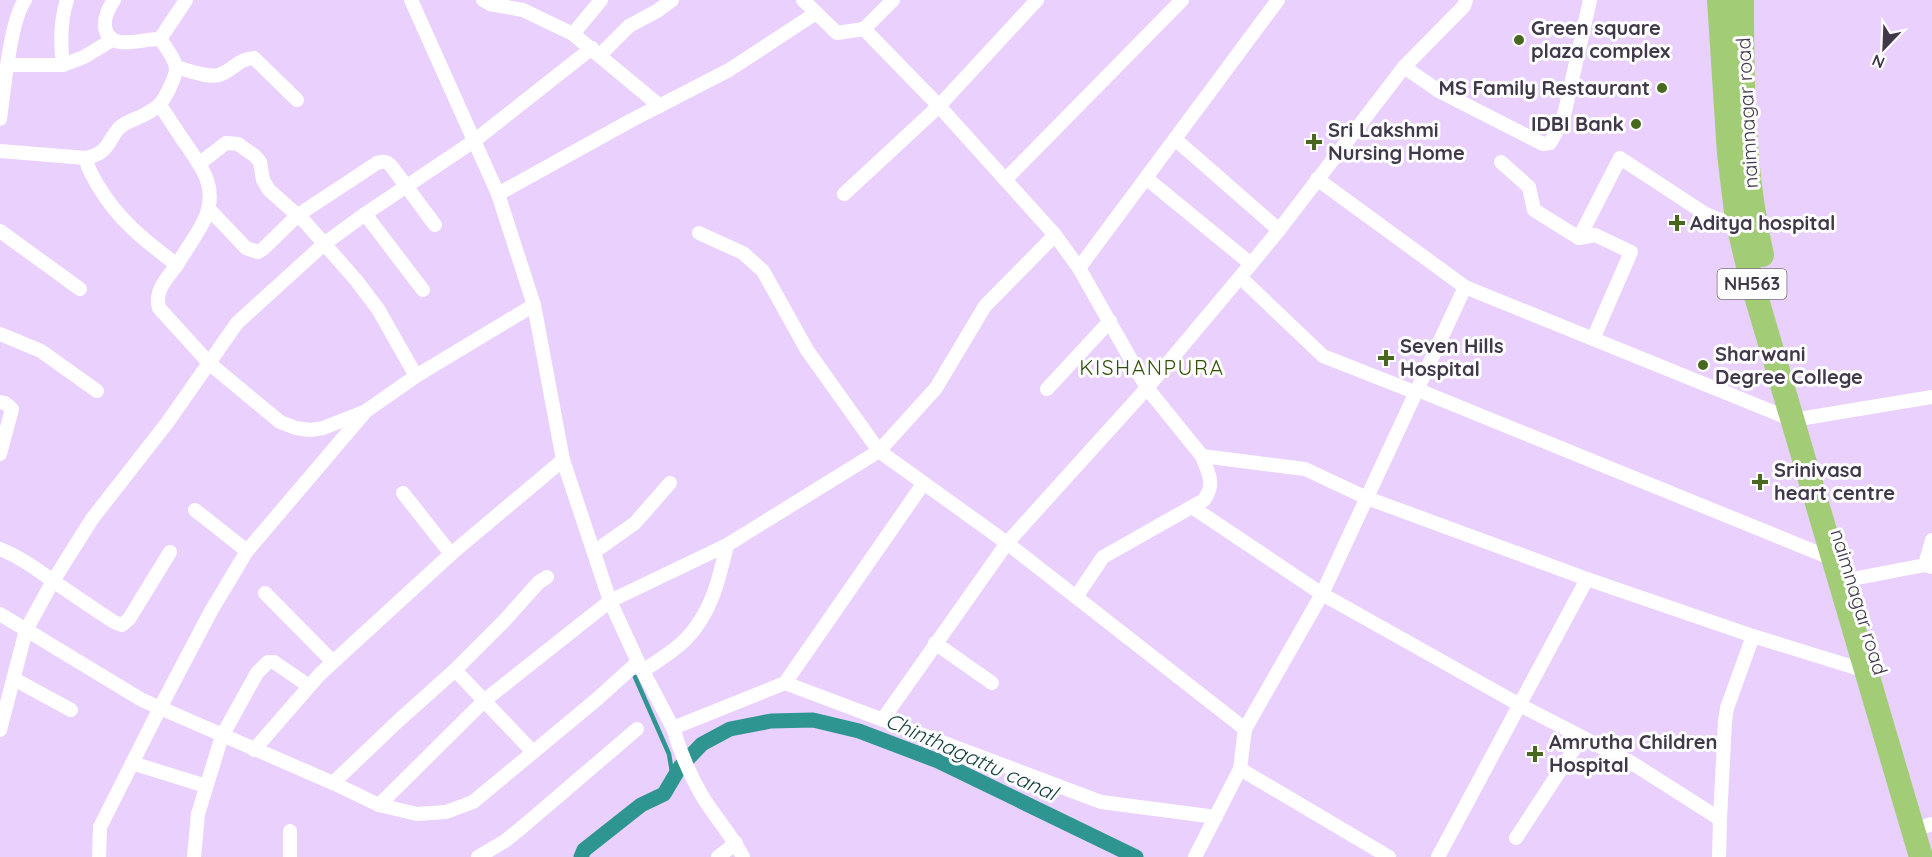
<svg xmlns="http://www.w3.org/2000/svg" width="1932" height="857" viewBox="0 0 1932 857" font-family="Quicksand,sans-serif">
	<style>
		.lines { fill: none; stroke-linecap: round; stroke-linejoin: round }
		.stream { stroke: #2f9590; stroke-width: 4.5 }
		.canal { stroke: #2f9590; stroke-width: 15 }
		.street { stroke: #fff; stroke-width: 14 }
		.highway { stroke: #a2cd76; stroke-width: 24 }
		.poi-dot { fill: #47681e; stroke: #fdfdfd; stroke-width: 2 }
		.labels { text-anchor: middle; stroke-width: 6; stroke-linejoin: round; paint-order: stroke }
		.shield { fill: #fdfdfd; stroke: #79737f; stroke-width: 1.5 }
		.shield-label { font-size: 18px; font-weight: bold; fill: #413849 }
		.poi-label { font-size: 20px; font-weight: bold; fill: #413849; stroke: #fdfdfd; text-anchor: start }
		.street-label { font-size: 20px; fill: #413849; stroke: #fdfdfd }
		.neighbourhood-label { font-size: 21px; letter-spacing: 1.5px; fill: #324f08; stroke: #fdfdfd }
		.water-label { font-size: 21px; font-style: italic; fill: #113e3c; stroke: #fdfdfd }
	</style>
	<rect width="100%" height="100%" fill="#ead1fd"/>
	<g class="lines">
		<!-- stream -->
		<path class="stream" d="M635,677L669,754L672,772L670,785"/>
		<!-- canal -->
		<path class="canal" d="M581,857L584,850L641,805L664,794L680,767L702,744L730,729L771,721L813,720L859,731L938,761L1136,857"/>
		<!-- street -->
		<g class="street">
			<path d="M114,0C109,7 104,18 105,27C109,53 143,38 160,39C166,47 174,57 176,67C177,75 165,99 159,105C155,109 149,112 144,115C136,119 125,122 119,128C106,143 110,152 86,158C87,168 92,175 97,184C118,220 144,240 177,265C167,278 154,291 159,308L209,363L280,422L296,428L310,430L323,428L364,412"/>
			<path d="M411,0L498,194L534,305L563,460L610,601L638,662L673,728C679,748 690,775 701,794C714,816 731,834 743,857"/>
			<path d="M483,0L490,4L523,10L573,34L660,106"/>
			<path d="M803,0L837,33L864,29L939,106L1055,235L1079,268L1147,388L1202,456L1305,469L1367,498L1587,579L1753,636L1866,671"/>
			<path d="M864,29L893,0"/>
			<path d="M573,34L601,0"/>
			<path d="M160,39L186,0"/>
			<path d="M600,55L629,26L657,11L672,0"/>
			<path d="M8,65H63L84,57L112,40"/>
			<path d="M63,65C60,42 60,22 67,0"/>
			<path d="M176,67C188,70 207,78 219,75C234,70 237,59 254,58L297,100"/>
			<path d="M1404,67L1439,91L1543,144L1550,143L1563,120L1590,0"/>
			<path d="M160,105C167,116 175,128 183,140C200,165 218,185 206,216C199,233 186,249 177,265"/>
			<path d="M0,119C4,91 10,21 25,0"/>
			<path d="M1175,139L1279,230"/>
			<path d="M0,151L86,158"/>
			<path d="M1501,162L1529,187L1534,210L1579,238L1595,235L1631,252L1593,339"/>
			<path d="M200,163L226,143L238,144L255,156L260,162L263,180L269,190L305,222L356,280L378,309L416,376"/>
			<path d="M1146,178L1251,264"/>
			<path d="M1006,179L1182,0"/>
			<path d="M498,194L630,121L729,70L816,13"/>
			<path d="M844,194L939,106L1037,0"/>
			<path d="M208,208L246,248L258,252L263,249L298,215L377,163C384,161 387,161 392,167L435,225"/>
			<path d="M365,214L423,290"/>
			<path d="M0,231L80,289"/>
			<path d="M699,233L743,253L763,271L807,350L879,451L1007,543L1245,729L1240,769L1389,857"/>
			<path d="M1579,238L1620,158L1704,213C1716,219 1724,222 1737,220"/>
			<path d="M1079,268L1278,0"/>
			<path d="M1240,277L1323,356L1417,393"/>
			<path d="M1465,287L1793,420L1932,397"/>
			<path d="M0,334L41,351L97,391"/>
			<path d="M1047,389L1110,321"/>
			<path d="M1418,390L1833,559"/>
			<path d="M0,402L5,403L12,409L0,454"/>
			<path d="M403,493L451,554"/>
			<path d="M1192,507L1322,594L1520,705L1632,763L1720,819L1719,857"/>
			<path d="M195,510L247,551"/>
			<path d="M0,549C22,558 36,569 56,583C75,596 94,609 114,622L122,625L129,619L170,552"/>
			<path d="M594,552L635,523L670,483"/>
			<path d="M1925,565L1932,540"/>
			<path d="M1852,579L1925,565L1932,567"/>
			<path d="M265,593L333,662"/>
			<path d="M1076,597L1103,557L1204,500C1216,483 1208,473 1202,456"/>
			<path d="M0,614L142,700L333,783L379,805L417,814L446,812L473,802L596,700L638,662"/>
			<path d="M935,643L992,683"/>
			<path d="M455,670L533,752"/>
			<path d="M643,671C657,661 673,652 685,640C711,614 719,580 727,545"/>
			<path d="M14,679L71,710"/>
			<path d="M785,683L1101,802L1216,817"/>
			<path d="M883,719L1007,543L1147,388L1251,264L1279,230L1404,67L1464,6L1466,0"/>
			<path d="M673,728L785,683L923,484"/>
			<path d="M1245,729L1322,594L1465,287L1317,179"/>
			<path d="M0,730L26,630L53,581L92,519L167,423L237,323L324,244L365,214L474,141L592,48"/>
			<path d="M254,750L320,674L451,554L563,460"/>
			<path d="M132,763L206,786"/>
			<path d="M333,783L397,722L455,670L504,621L539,582L547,577"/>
			<path d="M379,805L485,700L610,601L727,545L879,451L936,388L985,306L1055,235"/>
			<path d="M1720,819L1725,721L1727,708L1753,636"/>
			<path d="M1926,826L1932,824"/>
			<path d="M290,831V857"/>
			<path d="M1516,838L1582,737"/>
			<path d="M99,857L100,827L160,708L211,611L247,551L366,411L416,376L534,305"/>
			<path d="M194,857L198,814L222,736L257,673L268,662H274L309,686"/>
			<path d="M478,857L505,841L520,829L637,729"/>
			<path d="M718,857L736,843"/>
			<path d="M1195,857L1240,769"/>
			<path d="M1438,857L1587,579"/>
		</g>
		<!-- highway -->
		<g class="highway">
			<path d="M1719,0L1729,154L1737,220L1751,279L1921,857"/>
			<path d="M1742,0C1742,85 1743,172 1762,255"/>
		</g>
	</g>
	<!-- markers -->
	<g class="poi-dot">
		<circle cx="1519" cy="40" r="6"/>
		<circle cx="1662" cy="88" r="6"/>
		<circle cx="1636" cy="124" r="6"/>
		<path d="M1311 133h6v6h6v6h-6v6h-6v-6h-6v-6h6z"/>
		<path d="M1674 214h6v6h6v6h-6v6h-6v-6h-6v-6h6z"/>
		<path d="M1383 349h6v6h6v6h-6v6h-6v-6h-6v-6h6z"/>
		<circle cx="1703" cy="365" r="6"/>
		<path d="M1757 473h6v6h6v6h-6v6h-6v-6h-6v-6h6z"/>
		<path d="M1532 745h6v6h6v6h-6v6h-6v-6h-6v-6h6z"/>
	</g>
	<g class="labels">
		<!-- shield labels -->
		<rect class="shield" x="1717.5" y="269" width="69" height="30" rx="4.5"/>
		<g class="shield-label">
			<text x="1752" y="290">NH563</text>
		</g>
		<!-- poi labels -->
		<g class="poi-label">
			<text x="1531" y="35">Green square<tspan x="1531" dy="23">plaza complex</tspan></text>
			<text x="1650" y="95" text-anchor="end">MS Family Restaurant</text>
			<text x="1624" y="131" text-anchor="end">IDBI Bank</text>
			<text x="1328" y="137">Sri Lakshmi<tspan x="1328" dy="23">Nursing Home</tspan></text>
			<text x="1690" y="230">Aditya hospital</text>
			<text x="1400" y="353">Seven Hills<tspan x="1400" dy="23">Hospital</tspan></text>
			<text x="1715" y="361">Sharwani<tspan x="1715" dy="23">Degree College</tspan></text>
			<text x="1774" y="477">Srinivasa<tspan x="1774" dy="23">heart centre</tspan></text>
			<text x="1549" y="749">Amrutha Children<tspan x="1549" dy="23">Hospital</tspan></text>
		</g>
		<!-- street labels -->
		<g class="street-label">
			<text transform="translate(1747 113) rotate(-93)" y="7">naimnagar road</text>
			<text transform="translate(1859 602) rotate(73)" y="7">naimnagar road</text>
		</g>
		<!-- neighbourhood labels -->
		<g class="neighbourhood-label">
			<text x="1152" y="375">KISHANPURA</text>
		</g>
		<!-- water labels -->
		<g class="water-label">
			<text transform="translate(971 757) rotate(24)" y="7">Chinthagattu canal</text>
		</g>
	</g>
	<!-- north arrow -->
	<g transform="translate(1884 48) rotate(203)" stroke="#fdfdfd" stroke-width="4.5" paint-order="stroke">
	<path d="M0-4.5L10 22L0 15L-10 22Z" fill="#413849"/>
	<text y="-9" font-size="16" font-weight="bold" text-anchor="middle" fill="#413849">N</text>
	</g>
</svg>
